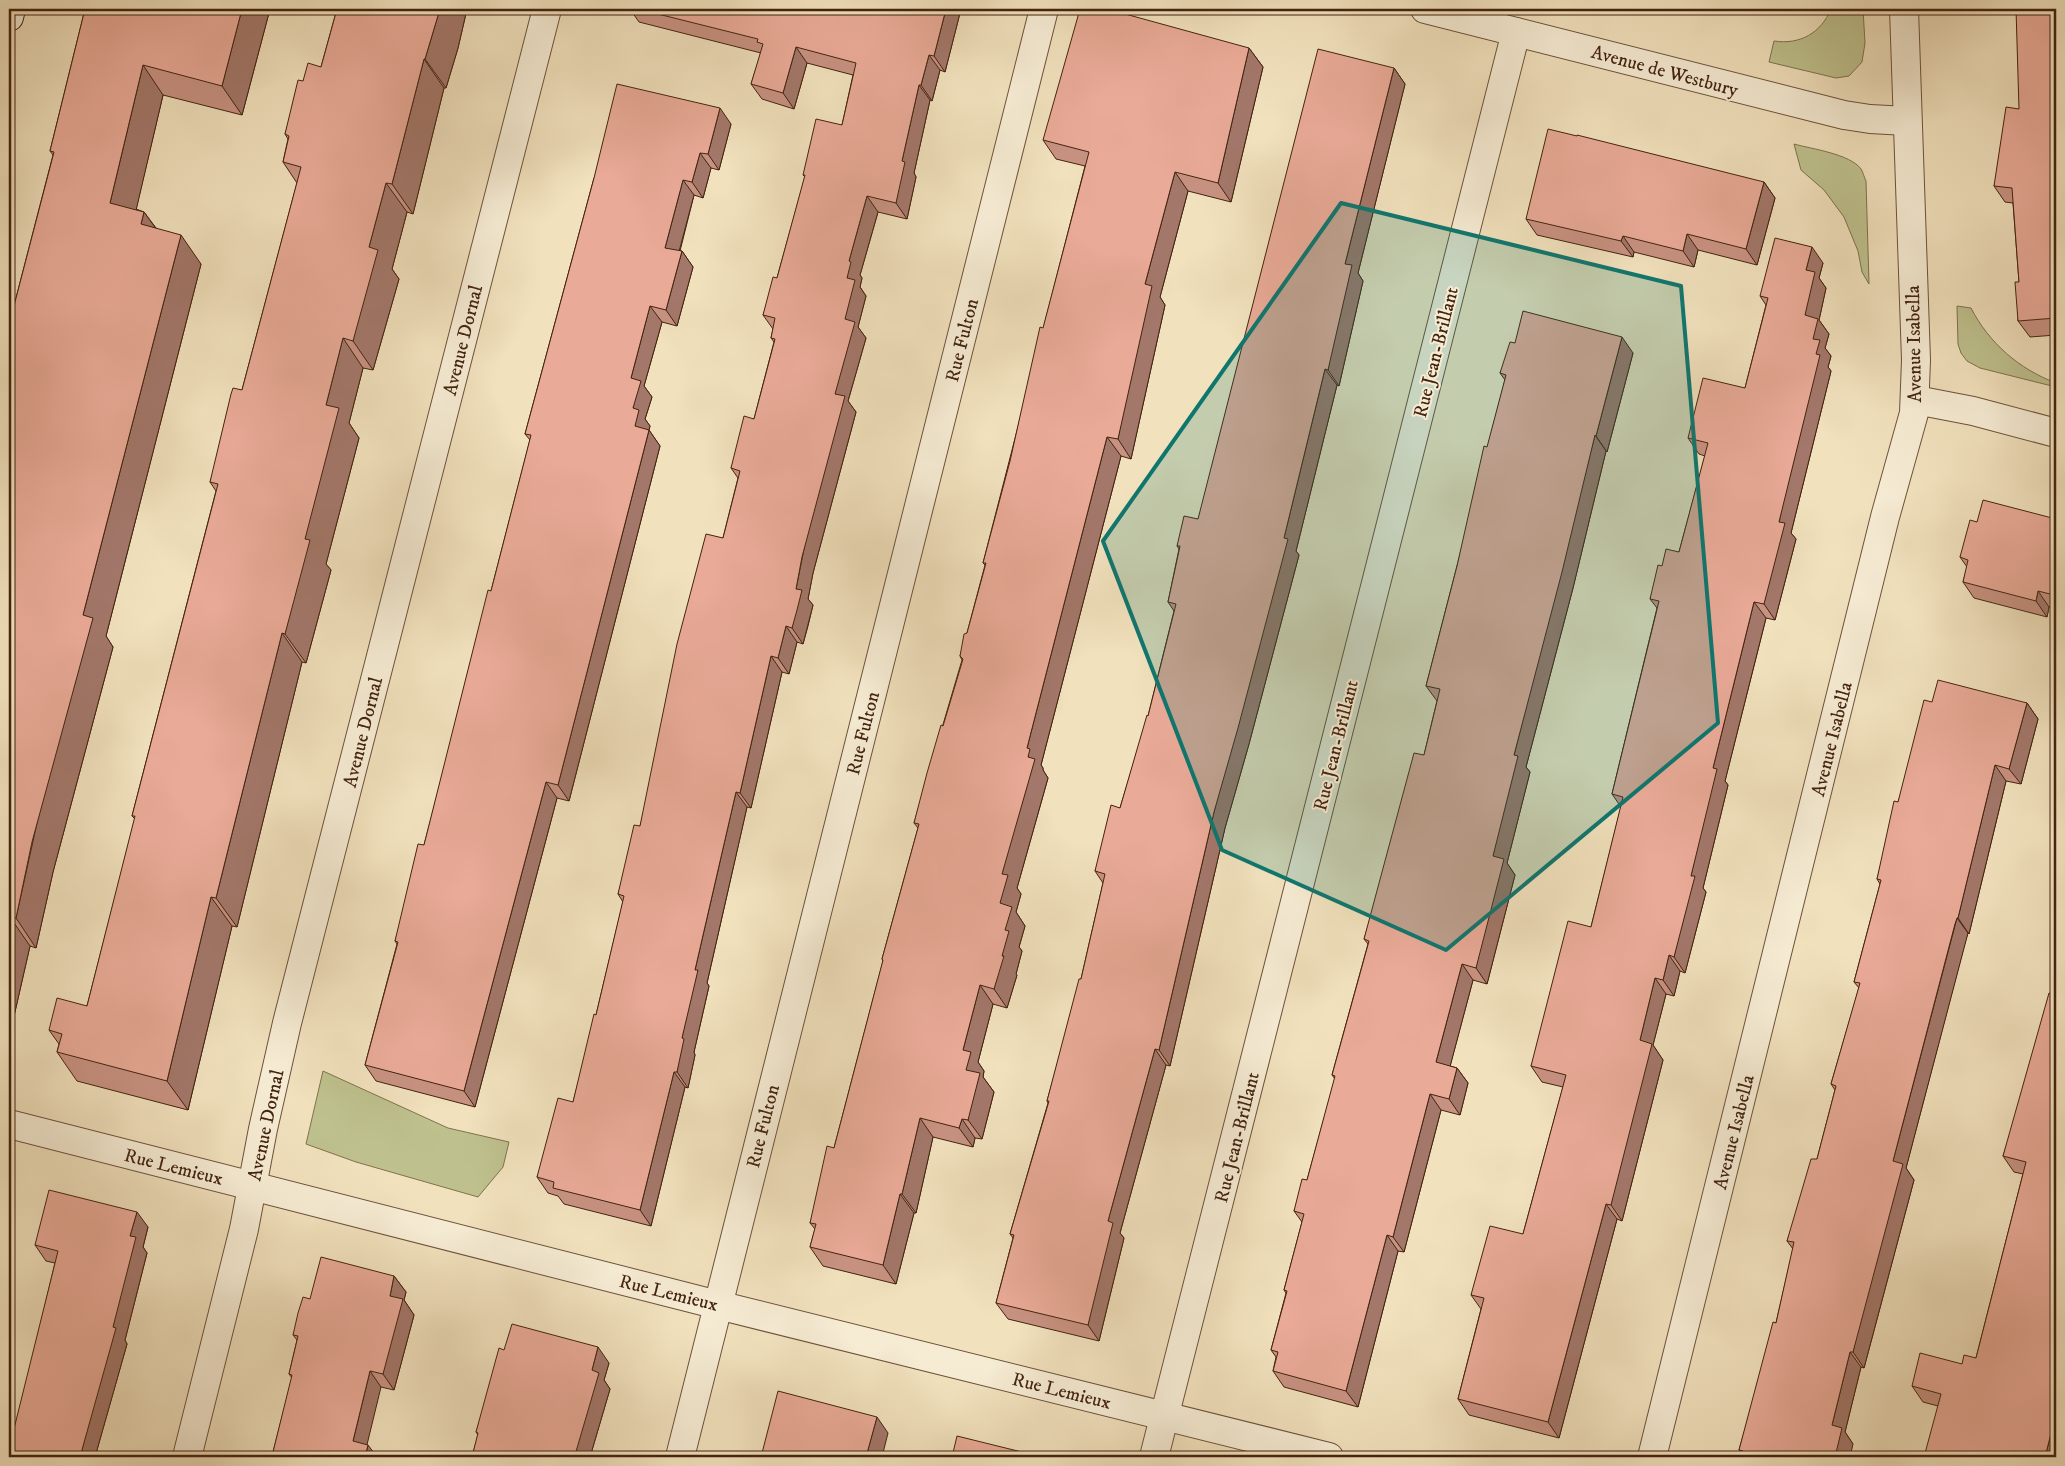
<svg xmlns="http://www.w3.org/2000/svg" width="2065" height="1466" viewBox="0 0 2065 1466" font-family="'IM FELL DW Pica',serif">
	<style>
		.grass { fill: #bec18e; stroke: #80724e }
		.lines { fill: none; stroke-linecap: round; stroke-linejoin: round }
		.street-casing { stroke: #6e523a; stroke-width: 30 }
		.secondary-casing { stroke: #43230f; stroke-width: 30 }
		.street { stroke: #f6ecd4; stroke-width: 28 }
		.secondary { stroke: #f6ecd4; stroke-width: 28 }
		.wall { fill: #c89282; stroke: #43230f }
		.shaded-wall { fill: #a3776a; stroke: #43230f }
		.building { fill: #e9aa97; stroke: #43230f }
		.marked { fill: #0f766e; fill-opacity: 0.2; stroke: #0f766e; stroke-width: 4; stroke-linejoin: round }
		.labels { text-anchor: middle; stroke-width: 4; stroke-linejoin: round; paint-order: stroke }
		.street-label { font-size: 19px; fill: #43230f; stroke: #f6ecd4 }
	</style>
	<rect width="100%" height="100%" fill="#f1e1bd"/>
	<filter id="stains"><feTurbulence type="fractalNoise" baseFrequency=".004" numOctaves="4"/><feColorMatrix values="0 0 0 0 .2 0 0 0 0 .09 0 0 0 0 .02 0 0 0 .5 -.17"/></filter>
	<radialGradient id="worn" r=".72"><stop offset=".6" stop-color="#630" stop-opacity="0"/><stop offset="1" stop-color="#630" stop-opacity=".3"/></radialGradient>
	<!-- grass -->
	<g class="grass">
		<path d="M1831,9H1863L1865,43L1862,62L1849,76L1836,78L1769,62L1774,41C1800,45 1821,33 1831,9Z"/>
		<path d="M1794,144C1812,149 1850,154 1861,169C1863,172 1864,177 1866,181L1869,284L1862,272L1858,251L1844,217L1824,190L1801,170Z"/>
		<path d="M1957,306L1971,308C1989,343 2019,369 2056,383V387L1980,368L1967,361L1961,353L1958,344Z"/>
		<path d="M323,1071L448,1128L509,1142L503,1167L478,1197L356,1162L306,1144Z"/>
	</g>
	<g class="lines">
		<!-- street casing -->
		<g class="street-casing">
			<g id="street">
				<path d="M1425,9L1844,115L1870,119L1907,121"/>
				<path d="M1916,400L1973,411L2056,433"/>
				<path d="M9,1124L718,1305L1329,1457"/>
				<path d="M187,1457L244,1229L263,1129L287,1023L547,9"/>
				<path d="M680,1457L1044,9"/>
				<path d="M1154,1457L1516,32"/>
				<path d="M1652,1457L1885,517L1914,413L1916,360L1904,9"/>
			</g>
		</g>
		<!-- secondary casing -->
		<g class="secondary-casing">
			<path id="secondary" d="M9,17L11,9"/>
		</g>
		<!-- street -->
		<use href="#street" class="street"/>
		<!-- secondary -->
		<use href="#secondary" class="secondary"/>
	</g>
	<!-- wall -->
	<g class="wall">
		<path d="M85,9H270L242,115L163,95L136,209L144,212L156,228L201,264L106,636L113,647L53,872L36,948L30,946L9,1038V325L53,155L50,151Z"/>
		<path d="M337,9H467L458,48L446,88H444L413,214L407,212L392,269L399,279L373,370L363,368L349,423L359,438L326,564L331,570L306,663L302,662L237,927L232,926L188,1110L77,1081L57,1052L59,1044L49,1030L87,1006L135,819L132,816L216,491L210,482L242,390L297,183L283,162L288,139L285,134L303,81L321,67Z"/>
		<path d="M630,9H961L945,72L940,70L932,101L930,100L914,173L916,177L907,219L878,212L860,275L862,278L860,287L866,296L858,327L866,338L848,401L856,412L813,573L808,599L813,605L808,626L803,644L797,642L789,674L782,672L751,808L747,807L707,983L709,986L694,1052L695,1055L688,1088L685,1087L651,1226L564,1204L558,1196L548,1193L537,1177L573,1102L596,1015L623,902L618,894L640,826L723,538L738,478L731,468L754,419L774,342L771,338L773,329L763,315L777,278L805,177L803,175L842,125L853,75L807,63L794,109L762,99L751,84L761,53L639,22Z"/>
		<path d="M2056,9V335L2030,337L2018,321L2019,282L2013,203L2005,202L1994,186Z"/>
		<path d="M1249,48L1263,67L1231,202L1188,191L1160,297L1165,305L1131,459L1121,456L1041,765L1043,768V770L1048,778L1017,888L1021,894L1016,912L1025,926L1019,947L1022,951L1016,974L1017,975L1007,1008L993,1004L978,1062L984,1071L983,1077L994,1092L982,1139L975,1138L973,1147L933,1137L916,1213H914L896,1284L823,1266L810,1247L815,1229L810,1223L834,1148L883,961L882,959L918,828L914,823L962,660L960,656L967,633L985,565L983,563L1085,166L1056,159L1043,140Z"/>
		<path d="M1394,68L1405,84L1358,273L1363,281L1339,386L1337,385L1296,551L1299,555L1249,744L1225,828L1170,1066L1166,1065L1120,1233L1124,1238L1099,1341L1008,1319L996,1303L1013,1238L1010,1234L1048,1103L1047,1101L1081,979L1103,883L1095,871L1120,808L1148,716L1174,611L1168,602L1179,549L1177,546L1198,519Z"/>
		<path d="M731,124L719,170L711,168L703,198L694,195L680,251H682L693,267L677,326L662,322L644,386L652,397L645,419L650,426L649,430L660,446L569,801L557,798L475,1107L376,1081L365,1065L397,944L395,941L424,845L491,591L530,440L525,434L594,178Z"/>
		<path d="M1764,182L1775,198L1757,265L1698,250L1694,267L1634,252L1633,257L1537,235L1526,219Z"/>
		<path d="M1823,263L1819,278L1826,288L1819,320L1829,334L1825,348L1831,356L1828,367L1831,371L1791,533L1796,539L1775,620L1766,618L1725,781L1728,785L1703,888L1706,892L1685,973L1680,971L1674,996L1666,994L1653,1045L1663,1060L1622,1221L1617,1219L1559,1438L1469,1415L1458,1399L1481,1309L1471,1295L1523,1234L1563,1087L1542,1082L1531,1066L1591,927L1621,807L1612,794L1657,608L1650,599L1662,566L1679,552L1705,456L1699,454L1688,438L1745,388L1766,305L1760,296Z"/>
		<path d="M1515,343L1633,353L1607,452L1606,451L1573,588L1526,767L1530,772L1507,863L1515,875L1506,910L1487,984L1473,980L1450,1066L1457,1068L1468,1083L1460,1115L1441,1110L1404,1252L1398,1251L1358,1407L1284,1387L1273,1371L1276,1357L1271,1350L1286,1293L1284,1290L1302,1222L1294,1211L1307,1180L1335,1079L1332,1075L1368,944L1364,939L1424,755L1437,701L1426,686L1505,380L1500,373Z"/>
		<path d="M2056,519V609L2049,607L2047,617L1974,598L1963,582L1967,567L1960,557L1977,522Z"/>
		<path d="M1932,702L2027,703L2038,719L2021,784L2006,781L1969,934L1968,933L1966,939L1906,1168L1914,1180L1864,1368L1861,1367L1845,1432L1853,1444L1742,1454L1739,1450L1776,1323L1793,1249L1787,1241L1817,1159L1835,1090L1831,1084L1859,988L1854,982L1880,884L1877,879L1898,802Z"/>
		<path d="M2056,996V1457L1938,1406L1923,1402L1912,1386L1976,1358L2023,1174L2014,1172L2003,1156Z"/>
		<path d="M148,1227L143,1247L147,1253L125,1340L127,1344L95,1457H9L55,1263L46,1261L35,1245Z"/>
		<path d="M394,1276L406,1292L404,1300L414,1315L394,1390L381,1387L272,1456L292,1378L289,1374L297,1340L293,1335L310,1299Z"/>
		<path d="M504,1350L609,1363L604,1380L610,1389L590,1457H472L478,1435L476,1432Z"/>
	</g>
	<!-- shaded-wall -->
	<g class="shaded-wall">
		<path d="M242,9H270L242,115L222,86Z"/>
		<path d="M440,9H467L458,48L446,88L425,59Z"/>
		<path d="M946,9H961L945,72L934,56Z"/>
		<path d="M796,47L807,63L794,109L783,93Z"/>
		<path d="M1249,48L1263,67L1231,202L1218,183Z"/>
		<path d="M929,55L940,70L932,101L921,85Z"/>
		<path d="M424,59L444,88L413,214L392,184Z"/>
		<path d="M143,65L163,95L131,232L110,203Z"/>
		<path d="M1394,68L1405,84L1358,273L1363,281L1339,386L1328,370L1345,264Z"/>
		<path d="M919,85L930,100L914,173L916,177L907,219L896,203L902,161Z"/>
		<path d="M720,108L731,124L719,170L708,154Z"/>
		<path d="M700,153L711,168L703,198L692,182Z"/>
		<path d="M1175,172L1188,191L1160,297L1165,305L1131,459L1118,439L1145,284Z"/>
		<path d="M683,180L694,195L676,263L665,248Z"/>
		<path d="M1764,182L1775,198L1757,265L1746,249Z"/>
		<path d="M386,183L407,212L392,269L399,279L373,370L353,341L369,247Z"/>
		<path d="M867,196L878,212L860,275L862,278L860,287L866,296L858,327L866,338L848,401L856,412L813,573L808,599L813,605L803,644L792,628L796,589L835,394L845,319L847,278L849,261Z"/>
		<path d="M144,212L165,241L141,224Z"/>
		<path d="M1687,234L1698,250L1694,267L1683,251Z"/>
		<path d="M181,235L201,264L106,636L113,647L53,872L36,948L16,918L83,615Z"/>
		<path d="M1623,236L1634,252L1633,257L1621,241Z"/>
		<path d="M1812,247L1823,263L1819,278L1826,288L1819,320L1829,334L1825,348L1831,356L1828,367L1831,371L1791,533L1796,539L1775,620L1764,604L1813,339L1805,315L1806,270Z"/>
		<path d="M682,251L693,267L677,326L666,310Z"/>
		<path d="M650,306L662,322L644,386L652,397L645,419L650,426L646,442L635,426L631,378Z"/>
		<path d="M1622,337L1633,353L1607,452L1596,436Z"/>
		<path d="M343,338L363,368L349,423L359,438L326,564L331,570L306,663L285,634L305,539L326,405Z"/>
		<path d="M1325,369L1337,385L1296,551L1299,555L1249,744L1225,828L1170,1066L1159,1050L1214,812L1284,538Z"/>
		<path d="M649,430L660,446L569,801L558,785Z"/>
		<path d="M1595,435L1606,451L1573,588L1526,767L1530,772L1507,863L1515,875L1487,984L1476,968L1493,856L1514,755Z"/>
		<path d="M1107,437L1121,456L1041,765L1043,768V770L1048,778L1017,888L1021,894L1016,912L1025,926L1019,947L1022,951L1016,974L1017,975L1007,1008L994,989L1002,956L1005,930L1000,903L1002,874L1028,757L1027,748Z"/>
		<path d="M2056,587V599L2054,595Z"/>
		<path d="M2038,591L2049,607L2047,617L2036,601Z"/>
		<path d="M1754,602L1766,618L1725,781L1728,785L1703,888L1706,892L1685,973L1674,957L1691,876L1713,768Z"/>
		<path d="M786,626L797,642L789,674L778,658Z"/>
		<path d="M282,633L302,662L237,927L216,898Z"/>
		<path d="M771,656L782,672L751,808L740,793Z"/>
		<path d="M2027,703L2038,719L2021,784L2009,769Z"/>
		<path d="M1995,765L2006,781L1969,934L1958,918Z"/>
		<path d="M546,782L557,798L475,1107L464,1091Z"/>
		<path d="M736,792L747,807L707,983L709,986L694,1052L695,1055L688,1088L677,1072L682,1038L695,970Z"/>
		<path d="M211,897L232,926L188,1110L167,1081Z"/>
		<path d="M10,917L30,946L9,1038V922Z"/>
		<path d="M1957,918L1968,933L1906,1168L1914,1180L1864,1368L1853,1352L1893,1161Z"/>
		<path d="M1669,955L1680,971L1674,996L1663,980Z"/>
		<path d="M1462,964L1473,980L1447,1078L1436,1062Z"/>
		<path d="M1655,978L1666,994L1653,1045L1663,1060L1622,1221L1611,1205L1640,1040Z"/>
		<path d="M980,985L993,1004L978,1062L984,1071L983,1077L994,1092L982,1139L968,1120L966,1070L963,1050Z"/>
		<path d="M1155,1049L1166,1065L1120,1233L1124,1238L1099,1341L1088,1325L1108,1221Z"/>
		<path d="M1457,1068L1468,1083L1460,1115L1449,1099Z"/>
		<path d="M674,1072L685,1087L651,1226L640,1210Z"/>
		<path d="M1430,1094L1441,1110L1404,1252L1393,1237Z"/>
		<path d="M920,1118L933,1137L916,1213L902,1194Z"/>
		<path d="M962,1119L975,1138L973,1147L959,1128Z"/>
		<path d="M900,1194L914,1213L896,1284L883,1265Z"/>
		<path d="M1606,1204L1617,1219L1559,1438L1548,1422Z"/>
		<path d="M137,1212L148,1227L143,1247L147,1253L125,1340L127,1344L95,1457H80L113,1327L130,1236Z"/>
		<path d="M1387,1235L1398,1251L1358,1407L1346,1391Z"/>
		<path d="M394,1276L406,1292L404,1300L414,1315L394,1390L383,1374L390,1296Z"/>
		<path d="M598,1347L609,1363L604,1380L610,1389L590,1457H577L575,1455L592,1370Z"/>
		<path d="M1850,1352L1861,1367L1845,1432L1853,1444L1850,1457H1835L1832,1425Z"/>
		<path d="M370,1371L381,1387L364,1457L353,1441Z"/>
		<path d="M2056,1414V1457H2045Z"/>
		<path d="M877,1417L888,1433L882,1457H866Z"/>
		<path d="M368,1445L377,1457H365Z"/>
	</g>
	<!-- building -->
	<g class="building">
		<path d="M85,9H242L222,86L143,65L110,203L144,212L141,224L181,235L83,615L93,618L32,842L16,918L10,917L9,922V325L54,152L50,151Z"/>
		<path d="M337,9H440L425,59H424L392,184L386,183L369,247L378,250L353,341L343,338L326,405L339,408L305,539L310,540L285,634L282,633L216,898L211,897L167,1081L57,1052L62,1034L49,1030L57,998L87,1006L135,816H132L218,484L210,482L231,394L233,388L242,390L301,167L283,162L289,136L285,134L298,80L303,81L308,63L321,67Z"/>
		<path d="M638,9H946L934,56L929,55L921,85H919L902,161L905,162L896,203L867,196L849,261L851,262L847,278L855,280L845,319L855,322L835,394L845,396L802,557L796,589L802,590L797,610L792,628L786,626L778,658L771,656L740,793L736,792L695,970H698L682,1038L684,1039L677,1072H674L640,1210L553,1188L554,1182L537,1177L558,1098L573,1102L594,1014L596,1015L624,896L618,894L634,825L640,826L677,644L706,534L723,538L740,471L731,468L744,416L754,419L775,339L771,338L775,318L763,315L773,277L777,278L805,175H803L816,119L842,125L856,63L796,47L783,93L751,84L763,44L757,42L758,39Z"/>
		<path d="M1080,9H1107L1249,48L1218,183L1175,172L1145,284L1152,286L1118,439L1107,437L1027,748L1030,749L1028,757L1035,759L1002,874L1008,875L1000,903L1012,907L1005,930L1009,931L1002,956H1004L994,989L980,985L963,1050L971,1052L966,1070L980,1073L968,1120L962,1119L959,1128L920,1118L902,1194H900L883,1265L810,1247L816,1224L810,1223L827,1146L834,1148L883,960L882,959L919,824L914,823L927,773L941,725L943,726L963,659L960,656L964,634L967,633L986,563H983L1010,461L1040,327L1043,328L1089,152L1043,140Z"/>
		<path d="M2016,9H2056V318L2018,321L2015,282H2019L2012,188L1994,186L2006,107L2019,109Z"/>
		<path d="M1318,49L1394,68L1345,264L1352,265L1328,370L1325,369L1284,538L1288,539L1238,728L1214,812L1159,1050L1155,1049L1108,1221L1113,1223L1088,1325L996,1303L1014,1235L1010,1234L1049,1101H1047L1079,979H1081L1105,874L1095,871L1111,805L1120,808L1147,715L1148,716L1176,604L1168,602L1180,546H1177L1184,516L1198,519Z"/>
		<path d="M617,84L720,108L708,154L700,153L692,182L683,180L665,248L682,251L666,310L650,306L631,378L641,381L633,408L639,410L635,426L649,430L558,785L546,782L464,1091L365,1065L398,942L395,941L418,844L424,845L488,590L491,591L531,435L525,434L594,178Z"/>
		<path d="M1548,129L1577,136V135L1764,182L1746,249L1687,234L1683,251L1623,236L1621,241L1526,219Z"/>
		<path d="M1775,238L1812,247L1806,270L1815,272L1805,315L1818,319L1813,339L1820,340L1816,354L1820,355L1779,522L1785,523L1764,604L1754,602L1713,768L1717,769L1691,876H1695L1674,957L1669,955L1663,980L1655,978L1640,1040L1652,1044L1611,1205L1606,1204L1548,1422L1458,1399L1484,1298L1471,1295L1490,1226L1523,1234L1566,1075L1531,1066L1568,921L1591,927L1623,797L1612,794L1659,601L1650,599L1658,565L1662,566L1666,549L1679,552L1708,443L1688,438L1703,378L1745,388L1768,298L1760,296Z"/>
		<path d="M1523,311L1622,337L1596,436L1595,435L1562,572L1514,755L1518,756L1493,856L1504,859L1495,894L1476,968L1462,964L1436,1062L1457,1068L1449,1099L1430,1094L1393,1237L1387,1235L1346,1391L1273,1371L1278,1352L1271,1350L1287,1291L1284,1290L1304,1214L1294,1211L1302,1179L1307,1180L1335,1076L1332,1075L1369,941L1364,939L1414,753L1424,755L1440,689L1426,686L1457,566L1484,446L1487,447L1506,375L1500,373L1510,342L1515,343Z"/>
		<path d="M1983,500L2056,519V587L2054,595L2038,591L2036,601L1963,582L1968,560L1960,557L1970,520L1977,522Z"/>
		<path d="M1938,680L2027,703L2009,769L1995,765L1958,918H1957L1955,924L1893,1161L1903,1164L1853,1352H1850L1832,1425L1842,1428L1835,1457H1741L1743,1451L1739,1450L1773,1322L1776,1323L1794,1242L1787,1241L1811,1159H1817L1836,1086L1831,1084L1860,983L1854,982L1881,880L1877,879L1894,801L1898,802L1924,700L1932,702Z"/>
		<path d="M2049,993L2056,996V1414L2045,1457H1924L1941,1394L1912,1386L1920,1353L1962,1364L1964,1355L1976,1358L2026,1162L2003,1156Z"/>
		<path d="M49,1190L137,1212L130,1236L136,1237L113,1327L116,1328L80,1457H9V1449L58,1251L35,1245Z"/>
		<path d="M321,1257L394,1276L390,1296L403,1299L383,1374L370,1371L353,1441L368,1445L365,1457H268L269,1455L272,1456L292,1375L289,1374L298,1336L293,1335L298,1313L303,1297L310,1299Z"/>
		<path d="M512,1324L598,1347L592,1370L599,1373L575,1455L569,1453L568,1457H472L478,1433L476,1432L499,1348L504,1350Z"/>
		<path d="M778,1391L877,1417L866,1457H761Z"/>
		<path d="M957,1436L1042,1457H952Z"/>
	</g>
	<!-- marked area -->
	<path class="marked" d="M1341,203L1681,286L1718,723L1446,950L1222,850L1103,541Z"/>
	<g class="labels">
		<!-- street labels -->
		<g class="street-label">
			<text transform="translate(1665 70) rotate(15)" y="7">Avenue de Westbury</text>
			<text transform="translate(462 340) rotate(-76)" y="7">Avenue Dornal</text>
			<text transform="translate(961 340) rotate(-76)" y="7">Rue Fulton</text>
			<text transform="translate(1913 344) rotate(-91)" y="7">Avenue Isabella</text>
			<text transform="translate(1435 352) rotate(-76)" y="7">Rue Jean-Brillant</text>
			<text transform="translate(362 732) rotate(-76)" y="7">Avenue Dornal</text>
			<text transform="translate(862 733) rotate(-76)" y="7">Rue Fulton</text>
			<text transform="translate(1831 739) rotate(-76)" y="7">Avenue Isabella</text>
			<text transform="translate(1335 745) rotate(-76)" y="7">Rue Jean-Brillant</text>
			<text transform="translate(265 1125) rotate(-78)" y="7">Avenue Dornal</text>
			<text transform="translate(762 1126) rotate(-76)" y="7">Rue Fulton</text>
			<text transform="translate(1733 1132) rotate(-76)" y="7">Avenue Isabella</text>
			<text transform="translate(1236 1137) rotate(-76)" y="7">Rue Jean-Brillant</text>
			<text transform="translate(174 1166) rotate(14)" y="7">Rue Lemieux</text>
			<text transform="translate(669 1292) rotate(14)" y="7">Rue Lemieux</text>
			<text transform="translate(1062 1390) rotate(14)" y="7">Rue Lemieux</text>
		</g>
	</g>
	<!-- margin -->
	<rect width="2065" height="1466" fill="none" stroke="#f1e1bd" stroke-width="30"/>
	<rect x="10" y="10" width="2045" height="1446" fill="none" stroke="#43230f" stroke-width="2.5"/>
	<rect x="15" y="15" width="2035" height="1436" fill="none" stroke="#43230f"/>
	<rect width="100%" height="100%" filter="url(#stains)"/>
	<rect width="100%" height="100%" fill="url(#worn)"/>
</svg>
